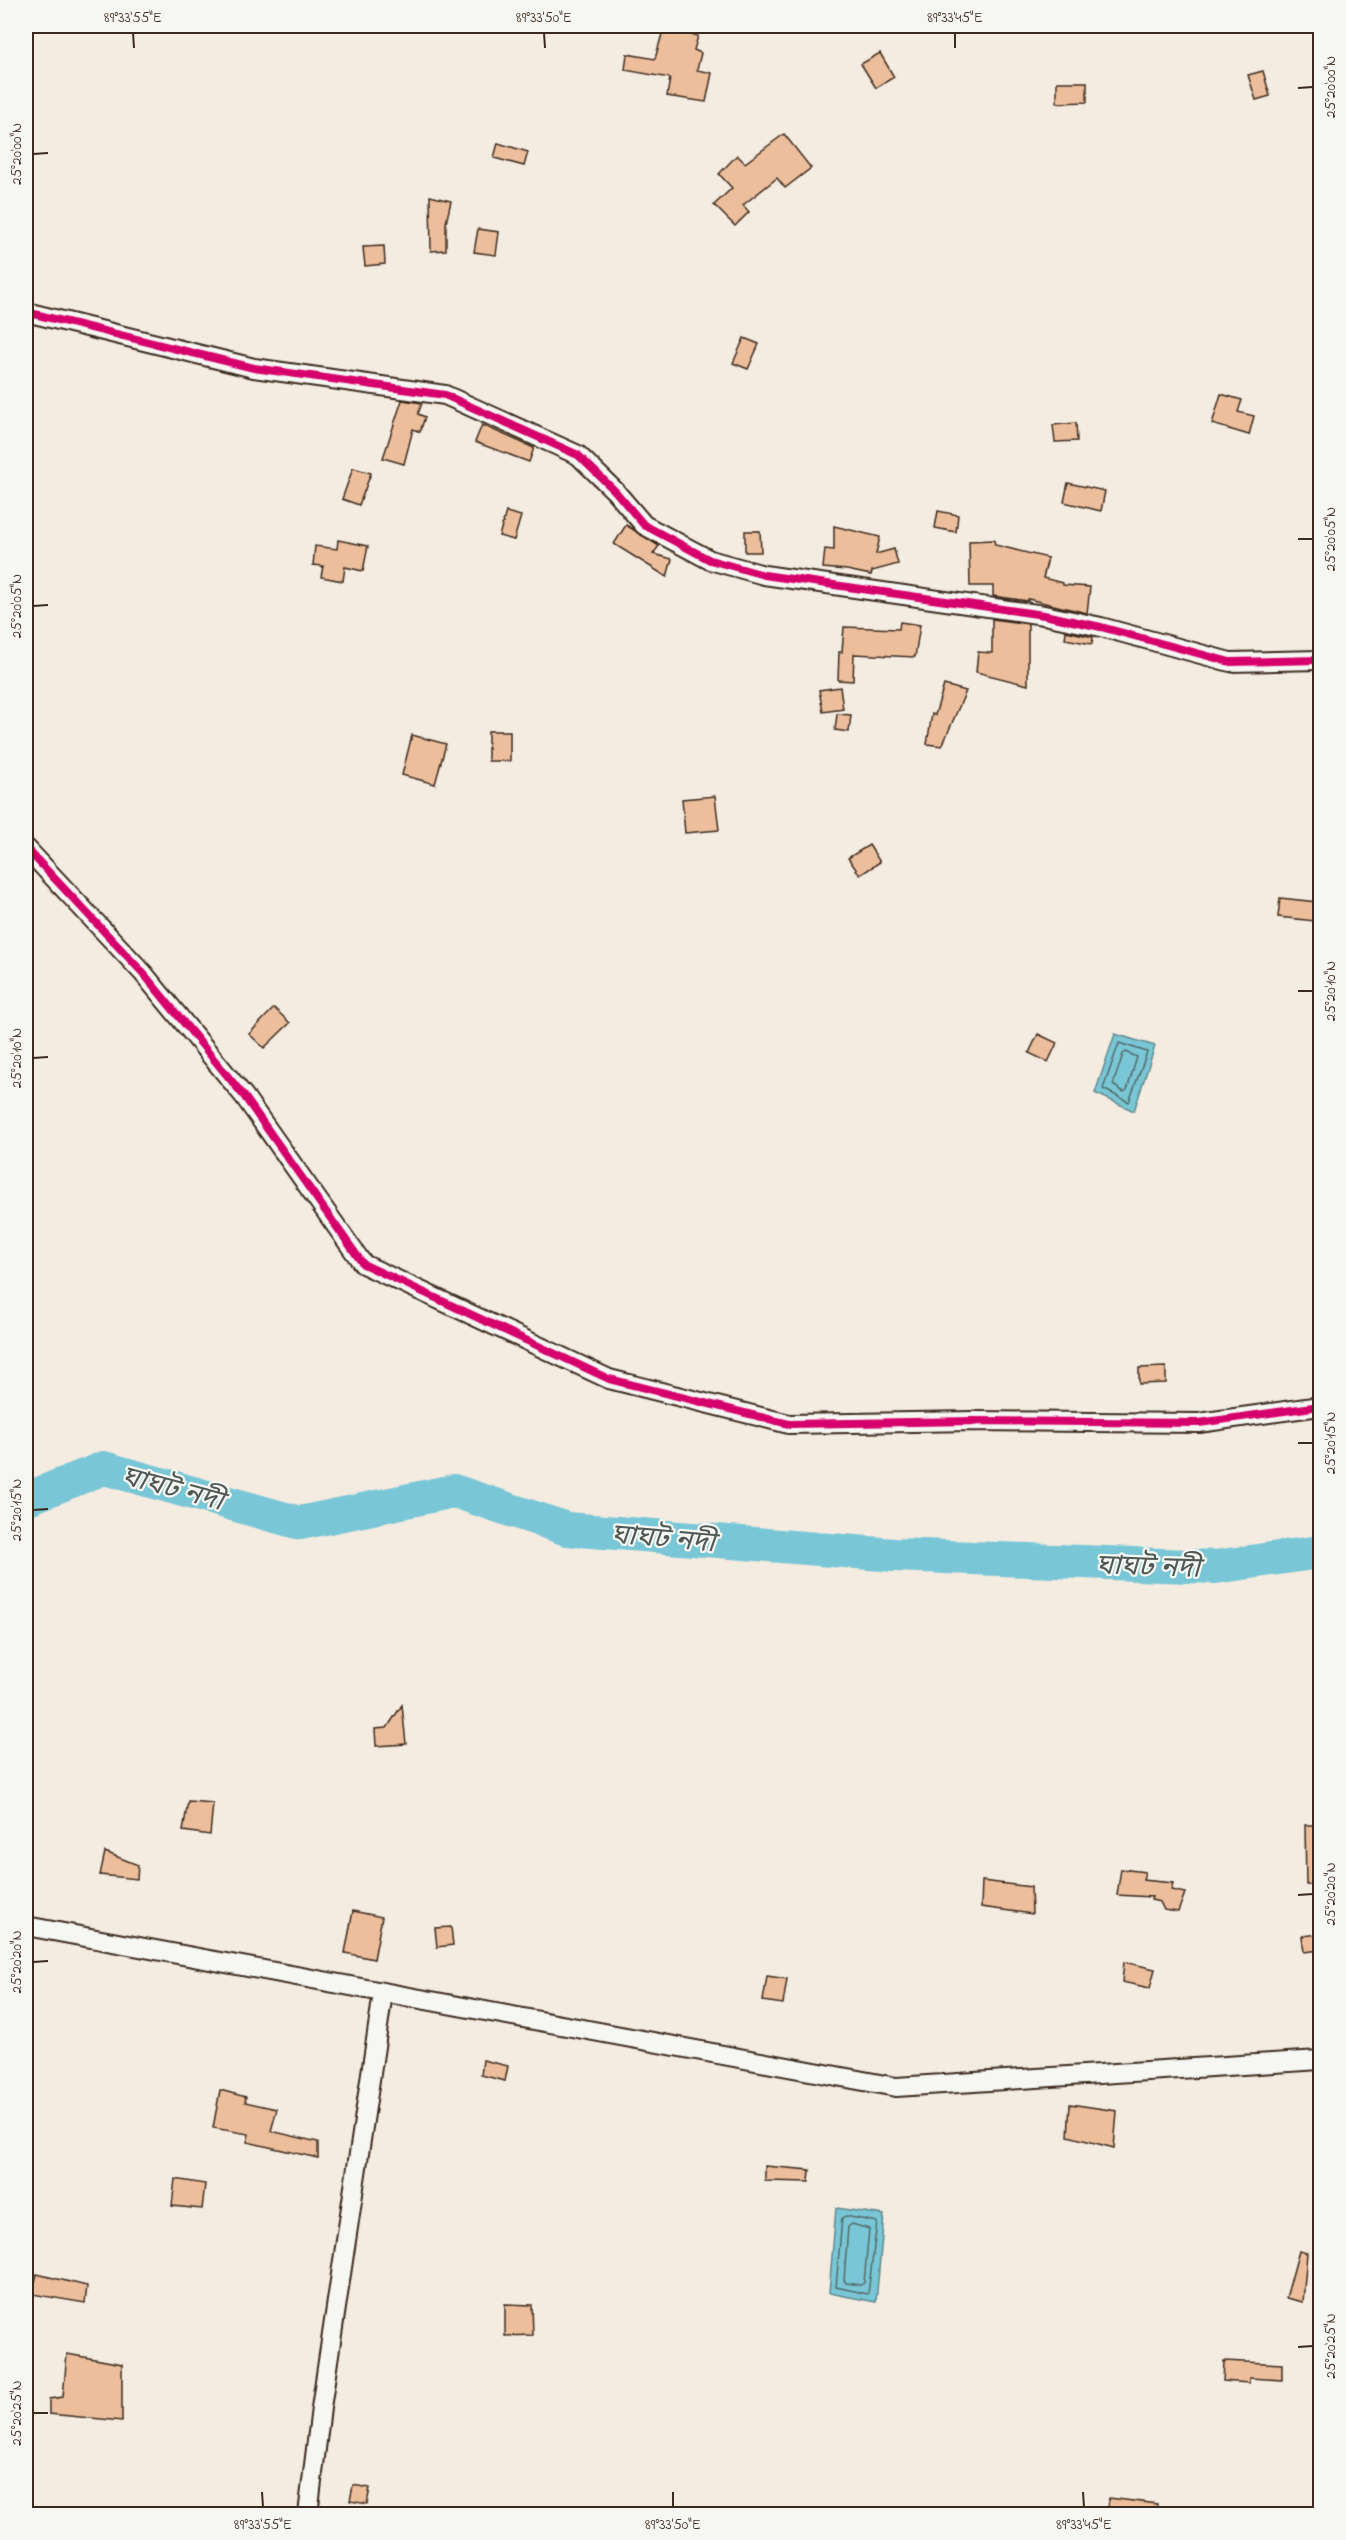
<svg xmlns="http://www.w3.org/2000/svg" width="1346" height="2540" viewBox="0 0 1346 2540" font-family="'Indie Flower','Noto Sans Bengali',sans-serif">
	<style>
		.water { fill: #79c7d6; stroke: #60888c; stroke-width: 1.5 }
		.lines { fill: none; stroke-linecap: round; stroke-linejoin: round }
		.shore { stroke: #546968; stroke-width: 1.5 }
		.river { stroke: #79c7d6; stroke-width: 34 }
		.building { fill: #ecbe9c; stroke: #3b2a1e; stroke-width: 1.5 }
		.minor-casing { stroke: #3b2a1e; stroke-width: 22 }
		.minor { stroke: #f6f6f2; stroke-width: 18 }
		.cycleway-casing { stroke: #f6f6f2; stroke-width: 11 }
		.cycleway { stroke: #d6006c; stroke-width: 8 }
		.ticks { fill: none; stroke: #3b2a1e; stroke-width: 2 }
		.labels { text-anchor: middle; stroke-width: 4.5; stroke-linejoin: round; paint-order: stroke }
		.water-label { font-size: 28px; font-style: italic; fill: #4e5955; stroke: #f6f6f2 }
		.neatline { fill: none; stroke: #3b2a1e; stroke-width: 2 }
		.ticks-label { font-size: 15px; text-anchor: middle; fill: #3b2a1e }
	</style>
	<rect width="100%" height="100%" fill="#f4ebe1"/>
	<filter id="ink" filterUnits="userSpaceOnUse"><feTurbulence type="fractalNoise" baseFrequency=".0167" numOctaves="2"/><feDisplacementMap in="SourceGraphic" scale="12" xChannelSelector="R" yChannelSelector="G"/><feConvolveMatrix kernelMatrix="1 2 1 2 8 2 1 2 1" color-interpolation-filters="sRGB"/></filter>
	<g filter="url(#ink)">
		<!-- water -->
		<g class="water">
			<path d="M1115,1034L1155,1046L1134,1111L1095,1093Z"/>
			<path d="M836,2208L884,2215L876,2302L829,2293Z"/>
		</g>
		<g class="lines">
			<!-- shore -->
			<g class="shore">
				<path d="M1119,1043L1147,1052L1129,1102L1103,1089Z"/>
				<path d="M1126,1052L1137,1057L1127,1090L1124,1092L1113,1085L1123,1054Z"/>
				<path d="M845,2216L877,2222L868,2294L836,2287L842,2218Z"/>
				<path d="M852,2224L869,2229L864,2283L861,2285L846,2283L844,2280L848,2227Z"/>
			</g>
			<!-- river -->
			<path class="river" d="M26,1499L104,1468L300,1523L454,1491L567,1529L894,1555L1215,1567L1320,1552"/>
		</g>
		<!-- building -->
		<g class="building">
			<path d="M664,27L698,36L694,50L701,53L697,70L712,73L706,102L667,96L670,78L625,70L627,54L655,59Z"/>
			<path d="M880,53L894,77L876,88L861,64Z"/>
			<path d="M1263,71L1270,96L1256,100L1248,75Z"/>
			<path d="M1057,82H1087V102L1057,103Z"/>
			<path d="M784,134L811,168L785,188L777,178L743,205L749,212L735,226L714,205L732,188L719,174L737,155L745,163Z"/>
			<path d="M498,143L528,152L524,166L494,158Z"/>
			<path d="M430,196L451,201L446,223V250L431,251Z"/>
			<path d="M478,229L499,232L496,255L474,252Z"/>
			<path d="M384,246L385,264L365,266L363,247Z"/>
			<path d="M744,338L759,344L748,369L733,363Z"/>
			<path d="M1221,394L1242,400L1238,412L1254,416L1249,435L1212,424Z"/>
			<path d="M402,400L422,403L418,414L425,417L420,432L413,429L404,464L383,458Z"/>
			<path d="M1076,423L1077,441L1055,442L1053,425Z"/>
			<path d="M482,425L534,448L529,462L475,442Z"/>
			<path d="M353,468L371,473L359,505L342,499Z"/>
			<path d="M1068,483L1105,491L1101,511L1064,502Z"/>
			<path d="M938,511L958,515L956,532L935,528Z"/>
			<path d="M506,512L521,516L514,540L499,536Z"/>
			<path d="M626,525L659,546L653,554L672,559L667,577L614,544Z"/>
			<path d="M834,526L880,537L876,554L894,549L898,564L872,571L871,575L847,570L823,568L825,549L834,550Z"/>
			<path d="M745,531H760L761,552H745Z"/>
			<path d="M338,540L368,546L363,571L345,567L343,581L321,577L323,566L313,565L315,546L337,549Z"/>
			<path d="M994,540L995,545L1048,558L1043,578L1063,583V585L1090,587L1087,613L1028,599V601L993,596V586H970L969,541Z"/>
			<path d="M992,619L1028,624V685L976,672L978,652L992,653Z"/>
			<path d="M900,622L920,625L915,657L854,654L853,681L838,680L839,652H842L844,627L899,629Z"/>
			<path d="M1066,631L1093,637L1092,644L1065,639Z"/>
			<path d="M944,685L966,691L942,746L927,744L932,714L935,715Z"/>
			<path d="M840,687L843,709L823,712L819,690Z"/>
			<path d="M837,714L851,715L849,732L835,730Z"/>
			<rect x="488" y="731" width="22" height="30"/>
			<path d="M412,735L446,744L435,784L402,775Z"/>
			<path d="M715,796L719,830L685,833L682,799Z"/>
			<path d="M869,845L880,862L860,875L848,858Z"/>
			<path d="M1280,898L1317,902L1315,921L1278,917Z"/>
			<path d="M274,1008L290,1023L264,1048L249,1034Z"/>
			<path d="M1038,1034L1057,1043L1048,1062L1029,1053Z"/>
			<path d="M1166,1367V1383L1139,1384V1368Z"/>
			<path d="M402,1705L406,1744L376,1746L375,1729L387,1728Z"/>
			<path d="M188,1801L213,1803L210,1835L183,1831Z"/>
			<path d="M1305,1825H1320V1885H1306Z"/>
			<path d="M105,1852L138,1865L137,1879L100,1875Z"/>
			<path d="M1121,1869L1145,1872L1143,1880L1173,1883L1171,1890L1185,1893L1178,1912L1164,1910L1160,1902L1151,1900L1152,1897L1117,1895Z"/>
			<path d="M982,1881L1031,1887L1032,1914L981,1907Z"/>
			<path d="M353,1911L382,1917L374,1959L345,1953Z"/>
			<path d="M451,1927L453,1945L437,1947L435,1928Z"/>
			<path d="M1320,1934V1950L1304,1952L1302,1936Z"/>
			<path d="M1124,1962L1155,1969L1150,1988L1122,1982Z"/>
			<path d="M767,1976L787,1979L783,2004L763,2001Z"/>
			<path d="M483,2060L508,2066L505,2081L481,2075Z"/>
			<path d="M220,2090L246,2097L245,2102L277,2109L271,2131L318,2142V2158L247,2142L249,2134L213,2128Z"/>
			<path d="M1070,2104L1117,2111L1114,2148L1068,2136Z"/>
			<path d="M765,2166L810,2170L809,2182L765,2181Z"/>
			<path d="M175,2179L205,2184L202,2209L172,2206Z"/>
			<path d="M1299,2251L1307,2253L1303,2302L1286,2298Z"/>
			<path d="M37,2274L87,2286L85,2303L32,2294Z"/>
			<path d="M505,2304L532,2305L533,2335L505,2336Z"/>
			<path d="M67,2354L122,2364V2421L49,2414V2399L63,2397Z"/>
			<path d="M1224,2361L1282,2364V2380L1249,2378V2383L1223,2381Z"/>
			<path d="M353,2485L370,2488L367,2504L350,2501Z"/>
			<path d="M1109,2498L1157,2504L1156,2514H1107Z"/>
		</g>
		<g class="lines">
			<!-- minor casing -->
			<g class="minor-casing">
				<g id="minor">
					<path d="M26,312L254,368L445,395L578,455L615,491L644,525L710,560L764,575L1044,615L1101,627L1230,662L1320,660"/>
					<path d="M26,848L143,973L244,1096L363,1264L609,1379L789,1424L974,1421L1199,1423L1320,1406"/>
					<path d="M26,1926L896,2087L1320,2060"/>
					<path d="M308,2514L321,2408L383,1993"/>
				</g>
			</g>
			<!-- minor -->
			<use href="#minor" class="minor"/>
			<!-- cycleway casing -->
			<g class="cycleway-casing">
				<g id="cycleway">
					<path d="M26,312L254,368L445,395L578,455L615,491L644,525L710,560L764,575L1044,615L1101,627L1230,662L1320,660"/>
					<path d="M26,848L143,973L244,1096L363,1264L609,1379L789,1424L974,1421L1199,1423L1320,1406"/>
				</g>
			</g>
			<!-- cycleway -->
			<use href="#cycleway" class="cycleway"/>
		</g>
	</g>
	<!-- ticks -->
	<path class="ticks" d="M133,33L134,48M544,33L545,48M955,33V48M1298,88L1313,87M33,154L48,153M1298,539H1313M33,606L48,605M1298,991H1313M33,1058L48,1057M1298,1443H1313M33,1510L48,1509M1298,1895L1313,1894M33,1962L48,1961M1298,2347L1313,2346M33,2413H48M262,2492L263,2507M673,2492V2507M1083,2492L1084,2507"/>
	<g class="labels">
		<!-- water labels -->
		<g class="water-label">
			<text transform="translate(173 1487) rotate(15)" y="10">ঘাঘট নদী</text>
			<text transform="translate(663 1537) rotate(5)" y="10">ঘাঘট নদী</text>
			<text transform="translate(1148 1565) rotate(2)" y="10">ঘাঘট নদী</text>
		</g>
	</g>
	<!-- margin -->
	<rect width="1346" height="2540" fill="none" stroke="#f6f6f2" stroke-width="66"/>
	<rect x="33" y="33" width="1280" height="2474" class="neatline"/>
	<g class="ticks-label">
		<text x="133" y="22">89°33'55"E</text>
		<text x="544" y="22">89°33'50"E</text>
		<text x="955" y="22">89°33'45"E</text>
		<text transform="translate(1330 87) rotate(-90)" y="5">25°20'00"N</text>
		<text transform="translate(16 154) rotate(-90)" y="5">25°20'00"N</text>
		<text transform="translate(1330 539) rotate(-90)" y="5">25°20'05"N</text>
		<text transform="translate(16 606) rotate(-90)" y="5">25°20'05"N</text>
		<text transform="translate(1330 991) rotate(-90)" y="5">25°20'10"N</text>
		<text transform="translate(16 1058) rotate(-90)" y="5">25°20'10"N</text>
		<text transform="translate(1330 1443) rotate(-90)" y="5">25°20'15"N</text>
		<text transform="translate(16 1510) rotate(-90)" y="5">25°20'15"N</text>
		<text transform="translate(1330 1894) rotate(-90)" y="5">25°20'20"N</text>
		<text transform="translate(16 1962) rotate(-90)" y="5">25°20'20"N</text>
		<text transform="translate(1330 2346) rotate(-90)" y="5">25°20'25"N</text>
		<text transform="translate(16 2413) rotate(-90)" y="5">25°20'25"N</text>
		<text x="263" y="2529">89°33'55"E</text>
		<text x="673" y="2529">89°33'50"E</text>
		<text x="1084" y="2529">89°33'45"E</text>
	</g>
</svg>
